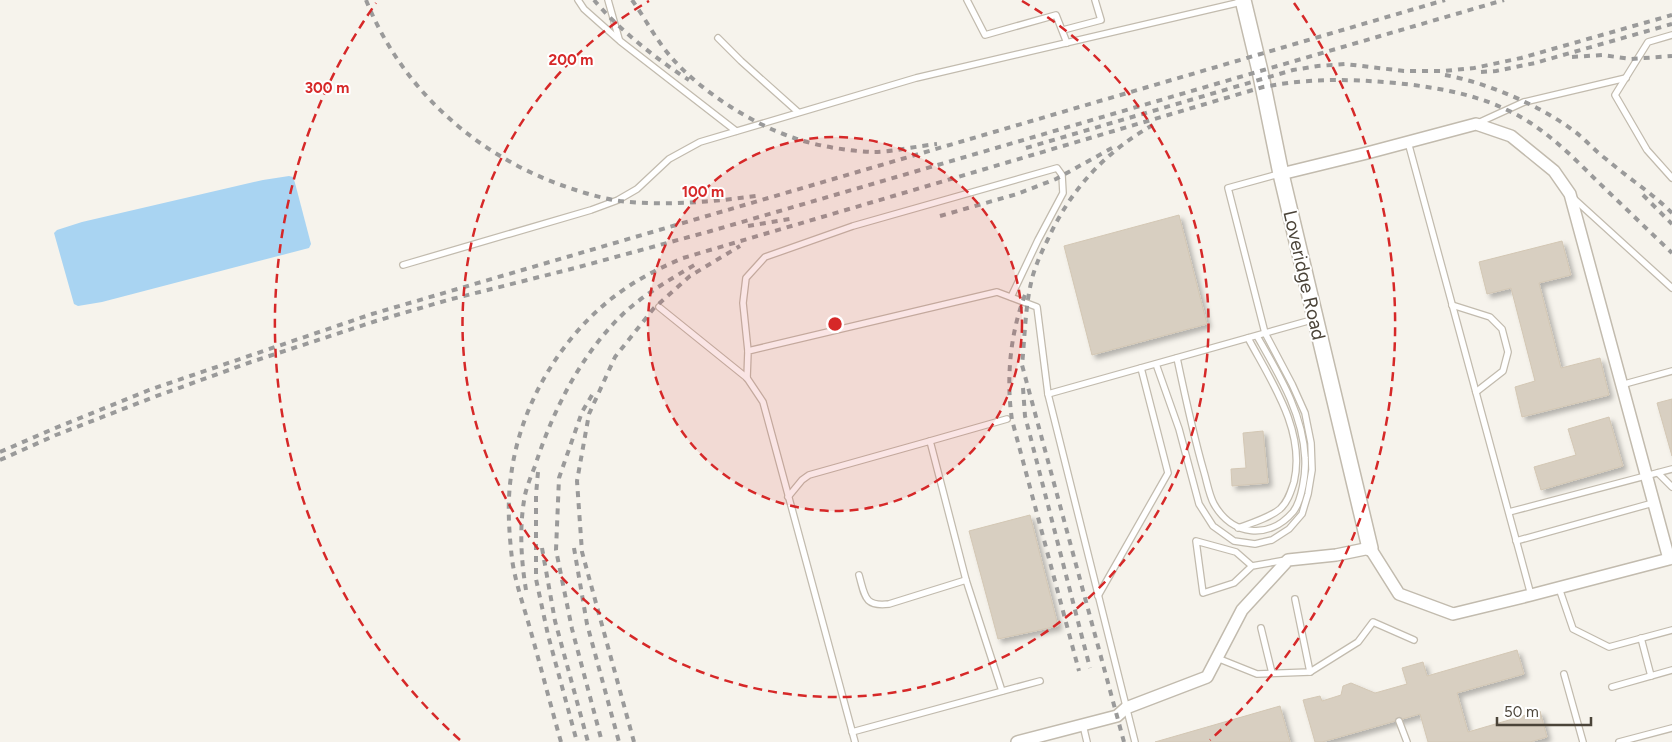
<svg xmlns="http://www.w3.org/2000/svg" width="1672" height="742" viewBox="0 0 1672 742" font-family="Figtree,sans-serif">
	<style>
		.water { fill: #a9d4f2 }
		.building { fill: #d8cfc1; stroke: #d3c7b4; filter: url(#shadow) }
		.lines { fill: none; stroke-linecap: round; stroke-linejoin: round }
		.service-casing { stroke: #c2bbae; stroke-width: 8 }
		.minor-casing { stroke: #c2bbae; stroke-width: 14 }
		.tertiary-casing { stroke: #c2bbae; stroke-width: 18 }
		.service { stroke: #fff; stroke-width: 5.5 }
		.minor { stroke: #fff; stroke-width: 11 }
		.tertiary { stroke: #fff; stroke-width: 15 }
		.rail { stroke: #9a9a9a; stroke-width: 4; stroke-dasharray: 6 6; stroke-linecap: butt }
		.ring { fill: none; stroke: #d62828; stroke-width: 2.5; stroke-dasharray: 9 6 }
		.labels { text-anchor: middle; stroke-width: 4; stroke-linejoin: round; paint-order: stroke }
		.street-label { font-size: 19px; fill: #4b4439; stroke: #fff }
		.centre { fill: #d62828; stroke: #fff; stroke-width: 2.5 }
		.ring-label { font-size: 15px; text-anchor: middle; font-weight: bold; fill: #d62828; stroke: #fff; stroke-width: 4; stroke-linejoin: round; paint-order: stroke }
	</style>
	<defs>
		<filter id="shadow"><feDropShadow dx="4" dy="4" stdDeviation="2.5" flood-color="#0004"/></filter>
	</defs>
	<rect width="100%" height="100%" fill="#f6f3ec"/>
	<!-- water -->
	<path class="water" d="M289,176L293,177L295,183L311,244L309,248L102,302L78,306L74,304L54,233L57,230L82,222L263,180Z"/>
	<!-- building -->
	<g class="building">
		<path d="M1179,215L1207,324L1092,355L1064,246Z"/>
		<path d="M1562,241L1571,275L1539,283L1561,368L1600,358L1609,395L1522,417L1515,387L1535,381L1511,288L1487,294L1479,262Z"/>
		<path d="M1672,399V456L1657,403Z"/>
		<path d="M1609,417L1623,466L1541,490L1534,467L1576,455L1568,429Z"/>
		<path d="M1263,431L1268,483L1232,486L1231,469L1246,468L1243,433Z"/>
		<path d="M1030,515L1058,626L998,639L969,531Z"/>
		<path d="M1517,650L1524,674L1457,693L1468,732L1540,711L1547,737L1530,742H1428L1420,714L1322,742H1315L1303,700L1320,696L1322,701L1341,695L1343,686L1351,683L1375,693L1407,684L1402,668L1423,662L1427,676Z"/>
		<path d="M1280,706L1290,742H1155Z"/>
	</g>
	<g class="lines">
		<!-- service casing -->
		<g class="service-casing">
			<g id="service">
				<path d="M578,0L584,9L620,41L736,131"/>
				<path d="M608,0L619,39"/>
				<path d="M967,0L985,35L1056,15L1067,43"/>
				<path d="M1063,30L1101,20L1095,0"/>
				<path d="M1672,35L1648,42L1615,95L1647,150L1672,178"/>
				<path d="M718,38L741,61L798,112"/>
				<path d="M1478,123L1524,102L1626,78"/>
				<path d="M1408,142L1531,595"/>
				<path d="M1572,197L1672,288"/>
				<path d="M403,265L591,210L618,200L637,189L669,159L700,142L916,78L1241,2"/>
				<path d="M1452,305L1490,317L1502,329L1508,352L1503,371L1476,392"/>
				<path d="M659,307L747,378L763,402L855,742"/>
				<path d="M748,351L743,303L746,278L765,257L853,226L1057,168L1062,175L1063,193L1038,240L1011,297"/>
				<path d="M1177,358C1185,396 1193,434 1204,472C1207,482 1209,495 1214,504C1232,536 1269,540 1293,512C1302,501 1306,472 1305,458C1303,413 1278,373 1257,336"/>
				<path d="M1156,364L1179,429L1199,504L1213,526L1234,541L1255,544L1272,540L1289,529L1302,514L1308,494L1312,470L1311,443L1305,413L1292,384L1265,333L1228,188L1279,174"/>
				<path d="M747,378L748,351L997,292L1037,307L1048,394L1135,742"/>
				<path d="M1621,385L1672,371"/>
				<path d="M1048,394L1315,319"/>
				<path d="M1658,473L1672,487"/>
				<path d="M788,497L802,480L809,475L930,441"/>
				<path d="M1509,512L1672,469"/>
				<path d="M1238,528C1252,523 1269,518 1280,509C1288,502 1291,491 1294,482C1306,431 1271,381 1248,338"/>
				<path d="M1516,541L1653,503"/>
				<path d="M1252,566L1236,552L1196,541L1203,593L1234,583L1252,566L1286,560"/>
				<path d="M859,575C865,596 864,607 889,604L966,580L1002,691"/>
				<path d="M966,580L930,441L1007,419"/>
				<path d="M1559,588L1573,629L1609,647L1672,630"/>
				<path d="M1098,596L1168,473L1141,368"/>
				<path d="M1295,599L1310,672"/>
				<path d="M1261,628L1272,673"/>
				<path d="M1641,638L1651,676"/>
				<path d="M1217,658L1257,674L1310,672L1358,642L1373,622L1414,640"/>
				<path d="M1564,674L1583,742"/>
				<path d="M1612,687L1672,670"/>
				<path d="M1399,721L1407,742"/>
				<path d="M1083,725L1087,742"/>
				<path d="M852,732L1040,681"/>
				<path d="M1619,742L1672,728"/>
			</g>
		</g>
		<!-- minor casing -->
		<g class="minor-casing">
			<path id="minor" d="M1017,742L1117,716L1126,708L1207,677L1242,610L1288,560L1336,555L1370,548L1399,594L1453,614L1531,595L1669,559L1570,194L1554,171L1511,136L1476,124L1367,153L1281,174"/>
		</g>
		<!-- tertiary casing -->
		<g class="tertiary-casing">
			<path id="tertiary" d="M1243,0L1260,71L1281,174L1370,548"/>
		</g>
		<!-- service -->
		<use href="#service" class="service"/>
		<!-- minor -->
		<use href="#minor" class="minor"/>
		<!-- tertiary -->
		<use href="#tertiary" class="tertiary"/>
		<!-- rail -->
		<g class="rail">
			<path d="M366,0C401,87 471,151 558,184C578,191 599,198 620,201C666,206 711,202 756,196"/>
			<path d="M594,0C616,27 660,62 689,80"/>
			<path d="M632,0C645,18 656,40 671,57C699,90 752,124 794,138C817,146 848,151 873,152C892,152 917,146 937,144"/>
			<path d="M1572,57L1602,55L1631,59L1672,56"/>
			<path d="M1481,72L1496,71L1535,63L1672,24"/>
			<path d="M1445,75C1488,83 1539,105 1574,131C1586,140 1595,151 1606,159C1628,178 1652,193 1672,213"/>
			<path d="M1026,148L1293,70L1318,66L1345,64L1404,71H1444L1474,68L1521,58L1672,15"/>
			<path d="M1643,195L1672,224"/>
			<path d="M940,216L1017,194L1056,179L1112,148"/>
			<path d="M748,226L795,218"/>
			<path d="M1025,295C1010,334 1006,379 1012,420L1079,671"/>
			<path d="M1023,388L1025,416L1090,668"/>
			<path d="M592,395L582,412L559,478L556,550L572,629L602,742"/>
			<path d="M0,452L53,429L149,390L372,314L1445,0"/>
			<path d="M0,460L56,435L154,397L251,362L376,321L448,300L575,268L711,231L1504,0"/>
			<path d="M538,472L536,495V579L548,635L577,742"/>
			<path d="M542,548L555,621L588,742"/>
			<path d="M574,548L587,624L619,742"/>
			<path d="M526,590C521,560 519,526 525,495C527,486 531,476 535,466C553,410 581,354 624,313C646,293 671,279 696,264"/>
			<path d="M561,742C550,703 540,664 529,625C523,604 515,581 512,559C509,532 507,504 511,476C520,402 566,327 629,286C646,275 664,266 683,258L1263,87C1310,78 1349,79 1396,83C1443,88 1488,96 1529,122C1554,138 1575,159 1595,179C1621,204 1646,228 1672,253"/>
			<path d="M634,742L582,552L577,481L589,414L615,357L654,308L690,276L740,246"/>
			<path d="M1124,742L1022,365C1025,336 1025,304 1033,275C1037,262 1042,251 1048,239C1072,187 1107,150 1158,122"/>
		</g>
	</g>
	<!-- distance rings -->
	<circle cx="835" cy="324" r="187" fill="#d62828" fill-opacity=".12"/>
	<g class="ring">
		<circle cx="835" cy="324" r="187"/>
		<path d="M1022 1A373 373 0 1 1 649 1"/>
		<path d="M460 740A560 560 0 0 1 376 3M1294 3A560 560 0 0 1 1210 740"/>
	</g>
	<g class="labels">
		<!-- street labels -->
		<g class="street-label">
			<text transform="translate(1305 275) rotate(77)" y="7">Loveridge Road</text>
		</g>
	</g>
	<circle cx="835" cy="324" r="8" class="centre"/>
	<g class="ring-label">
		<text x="571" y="65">200 m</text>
		<text x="327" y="93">300 m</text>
		<text x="703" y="197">100 m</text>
	</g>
	<!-- scale -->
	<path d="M1497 717v8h94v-8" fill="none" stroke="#4b4439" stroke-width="2.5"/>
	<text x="1504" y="717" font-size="15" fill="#4b4439" stroke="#ffffff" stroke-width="4" paint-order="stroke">50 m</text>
</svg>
